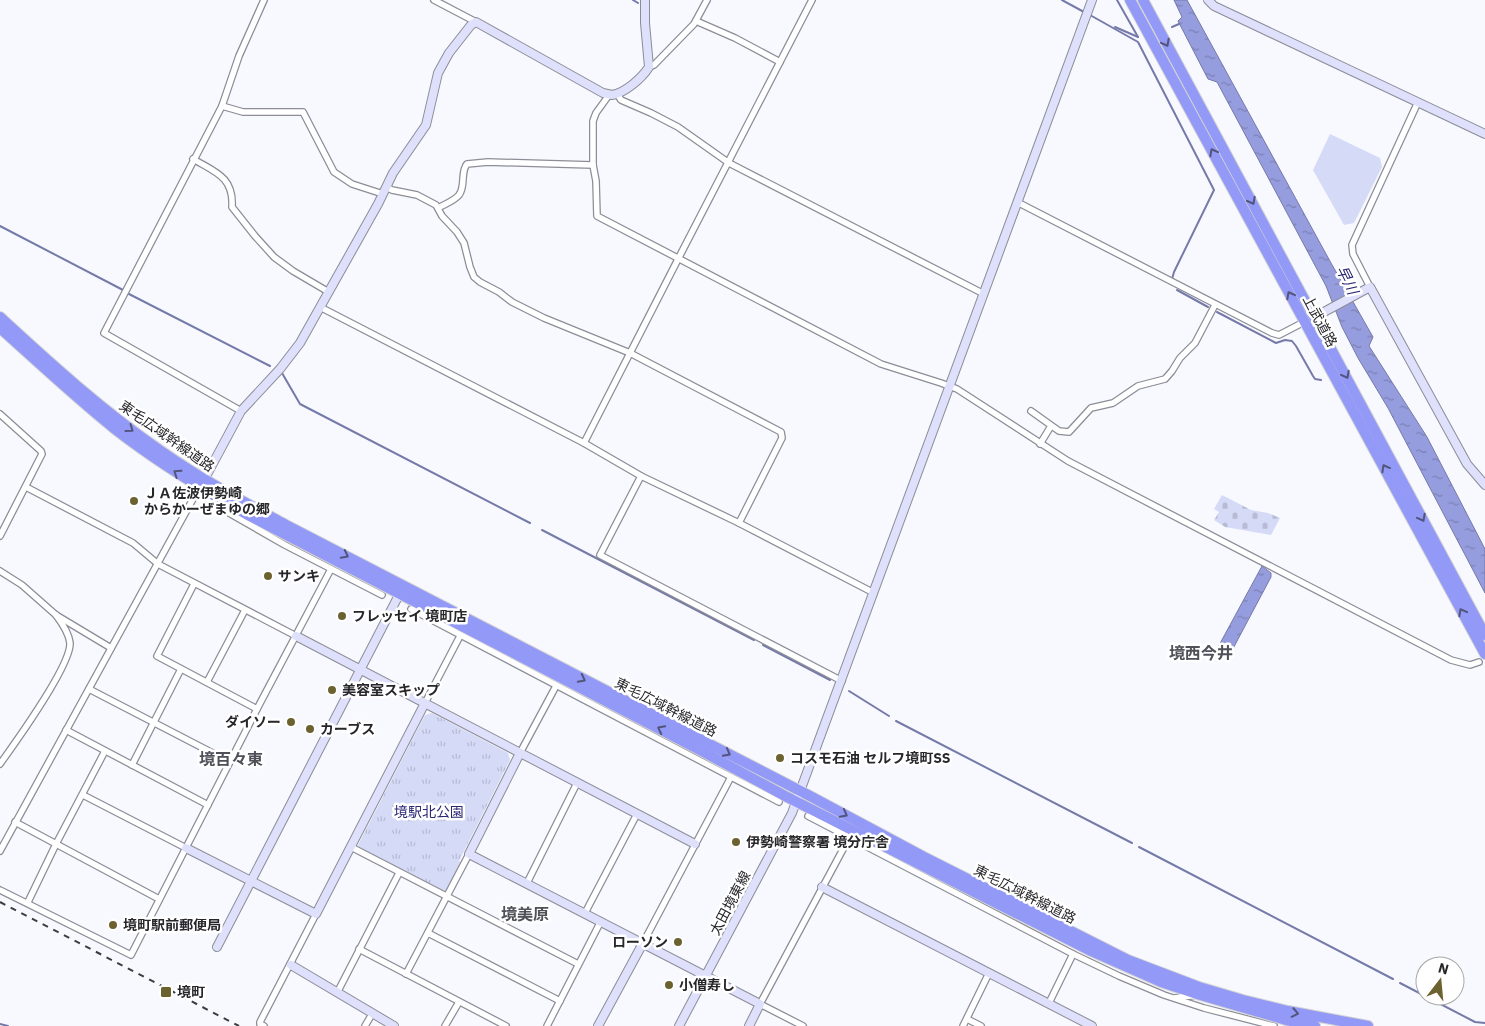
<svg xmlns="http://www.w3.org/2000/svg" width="1485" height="1026" viewBox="0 0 1485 1026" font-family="'IBM Plex Sans','Noto Sans JP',sans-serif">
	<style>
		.grass { fill: url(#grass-tufts) }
		.cemetery { fill: url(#cemetery-stones) }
		.garden { fill: #d5daf7 }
		.water { fill: url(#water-ripples); stroke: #757aa8 }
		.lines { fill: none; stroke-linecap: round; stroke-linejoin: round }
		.stream { stroke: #757aa8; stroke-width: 2 }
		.street-casing { stroke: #8c8d96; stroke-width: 8 }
		.secondary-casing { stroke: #8c8d96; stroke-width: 10 }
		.highway-casing { stroke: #d4d4d5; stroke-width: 12 }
		.street { stroke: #fff; stroke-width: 5.5 }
		.secondary { stroke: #dee0fc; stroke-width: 8 }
		.highway { stroke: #9299f6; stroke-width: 10 }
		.rail { stroke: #3d3d41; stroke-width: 2; stroke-dasharray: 6 6; stroke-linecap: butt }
		.oneway { stroke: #52557c }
		.poi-dot { fill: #6c622f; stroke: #fff; stroke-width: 2 }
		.labels { text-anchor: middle; stroke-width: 5; stroke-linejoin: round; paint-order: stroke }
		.street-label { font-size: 14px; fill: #27272b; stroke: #fff }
		.poi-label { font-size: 14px; font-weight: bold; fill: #27272b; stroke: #fff; text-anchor: start }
		.park-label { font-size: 14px; fill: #2b2873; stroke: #fff }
		.water-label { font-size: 15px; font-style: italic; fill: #282570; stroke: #fff }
		.quarter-label { font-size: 16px; font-weight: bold; fill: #4f5058; stroke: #fff }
	</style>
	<defs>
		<pattern id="grass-tufts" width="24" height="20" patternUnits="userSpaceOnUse" patternTransform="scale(1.25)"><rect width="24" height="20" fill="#d5daf7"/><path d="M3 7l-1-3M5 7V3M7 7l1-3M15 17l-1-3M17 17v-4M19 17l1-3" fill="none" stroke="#b7bbd4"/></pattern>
		<pattern id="cemetery-stones" width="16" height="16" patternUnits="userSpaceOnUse" patternTransform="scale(1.25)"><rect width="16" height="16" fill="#d5daf7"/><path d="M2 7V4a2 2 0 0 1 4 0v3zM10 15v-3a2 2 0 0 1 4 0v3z" fill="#b7bbd4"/></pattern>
		<pattern id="water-ripples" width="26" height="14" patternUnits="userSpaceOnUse" patternTransform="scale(1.25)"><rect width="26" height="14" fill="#969dde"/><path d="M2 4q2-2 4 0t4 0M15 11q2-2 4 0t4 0" fill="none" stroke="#7a80b4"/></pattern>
	</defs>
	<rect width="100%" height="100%" fill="#f8f9ff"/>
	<!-- grass -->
	<path class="grass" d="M432,713L508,753L510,760L459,861L461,863L447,890L444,891L359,847L358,845L425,715Z"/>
	<!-- cemetery -->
	<path class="cemetery" d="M1222,495L1251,510L1268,513L1280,518L1271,535L1225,527L1214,520L1219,512L1214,509Z"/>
	<!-- garden -->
	<path class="garden" d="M1330,134L1380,158L1382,167L1354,223L1344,225L1313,170Z"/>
	<!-- water -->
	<g class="water">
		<path d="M1174,0H1187L1331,263L1373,337L1369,346L1427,437L1485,549V593L1388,408L1358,358L1342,327L1326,286L1217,82L1208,79L1178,21L1182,17Z"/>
		<path d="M1262,566L1271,573V577L1228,658L1216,652L1217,649Z"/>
	</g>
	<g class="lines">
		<!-- stream -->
		<g class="stream">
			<path d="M633,0L638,3"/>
			<path d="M1062,0L1084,12"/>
			<path d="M1117,0L1138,37"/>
			<path d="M1090,15L1138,42L1214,190L1174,272L1172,279"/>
			<path d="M1115,27L1138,37"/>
			<path d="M1172,27L1179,24"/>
			<path d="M0,226L123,290"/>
			<path d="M1177,290L1208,307"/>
			<path d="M129,294L270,366"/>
			<path d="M1217,312L1276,343L1285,340L1292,341L1296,346L1313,376L1315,379L1321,380"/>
			<path d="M282,373L300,404L530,523"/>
			<path d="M542,530L754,640"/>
			<path d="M763,645L830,680"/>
			<path d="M849,691L889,716"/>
			<path d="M896,721L1132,843"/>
			<path d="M1139,847L1393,979"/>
			<path d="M1400,983L1475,1022L1485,1023"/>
			<path d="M0,1024L8,1026"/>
		</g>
		<!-- street casing -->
		<g class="street-casing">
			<g id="street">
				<path d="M434,0L476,22"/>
				<path d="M696,21L735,38L780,62"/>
				<path d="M649,67L654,65L694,24L707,0"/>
				<path d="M617,94L621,100L651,113L678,127L729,163L984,294"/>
				<path d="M609,95L596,113L593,121V165L596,181L597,216L881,364L941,383L957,389L1068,461L1451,660L1470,665L1479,662"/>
				<path d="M222,106L243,112H303L334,172L352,184L383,194"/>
				<path d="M193,159C215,172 234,177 232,207L255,236L274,257L293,271L327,291"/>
				<path d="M386,187L392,190L417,195L436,205L442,216L457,232L464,243L470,267L474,277L480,282L499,292L512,302L544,318L630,353L781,432L782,438L739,523"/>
				<path d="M1019,203L1272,333L1279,335L1304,322"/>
				<path d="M438,208C445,204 454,201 459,195C466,186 460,172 467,164L488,162L593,165"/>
				<path d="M1370,287L1353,254L1352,245L1418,102"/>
				<path d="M320,307L584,443L641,476L739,523L874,593"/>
				<path d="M241,411L104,333L222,106L239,56L264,0"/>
				<path d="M1031,411L1059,431L1069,432L1091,408L1113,403L1138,386L1165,379L1172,371L1180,358L1195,343L1215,305"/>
				<path d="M0,414L41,451L42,454L0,536"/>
				<path d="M584,443C659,295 736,147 812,0"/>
				<path d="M1040,444L1051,426"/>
				<path d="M641,476L600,555L842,681"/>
				<path d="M26,487L133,543L158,564L296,636"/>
				<path d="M208,501L285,545L382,595"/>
				<path d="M0,571L22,585L56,615L111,648"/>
				<path d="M194,584L157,656L257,709"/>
				<path d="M411,609L779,802"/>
				<path d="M207,682L245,610"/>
				<path d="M89,689L230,762"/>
				<path d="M425,703L460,636"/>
				<path d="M66,730L208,805"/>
				<path d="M520,753L556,686"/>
				<path d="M0,764C15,743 71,666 70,643C69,633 62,623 56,615"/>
				<path d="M132,765L181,669"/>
				<path d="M83,795L186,848"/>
				<path d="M808,816L1073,954L1119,976L1164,995L1204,1008L1274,1026"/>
				<path d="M15,822L159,899"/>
				<path d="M351,847L578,964"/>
				<path d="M0,851L199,488"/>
				<path d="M527,883L577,783"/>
				<path d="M0,890L131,955L257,709L331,569"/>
				<path d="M28,902L56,844L105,751"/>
				<path d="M585,913L637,814"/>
				<path d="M428,933L560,1001"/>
				<path d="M643,943L731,777"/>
				<path d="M359,949L506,1026"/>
				<path d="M406,974L469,854"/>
				<path d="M337,993L399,873"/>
				<path d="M1175,998C1182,996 1188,997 1195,995"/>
				<path d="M1049,1003L1073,954"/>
				<path d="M967,1019L981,1026"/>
				<path d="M264,1026L260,1024V1022L316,914"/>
				<path d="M365,1026L372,1014"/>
				<path d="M445,1026L459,1002"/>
				<path d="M547,1026L601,921"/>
				<path d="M803,1026L760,1004L849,838"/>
				<path d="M963,1026L989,973"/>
			</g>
		</g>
		<!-- secondary casing -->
		<g class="secondary-casing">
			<g id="secondary">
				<path d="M1208,0L1214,6L1485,134"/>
				<path d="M1311,319L1370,287L1467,464L1485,485"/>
				<path d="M203,482L241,411L280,369L300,343L378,204L393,173L426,125L438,73L449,53L471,25L476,22L603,93L612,95C625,93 642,78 649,67L645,23V0"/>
				<path d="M296,636L695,844"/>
				<path d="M520,753L469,854L760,1004L749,1026"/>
				<path d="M186,848L316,914L425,703"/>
				<path d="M822,887L1092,1026"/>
				<path d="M217,947L402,589"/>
				<path d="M291,965L394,1026"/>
				<path d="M598,1026L643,943"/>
				<path d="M679,1026L792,813L1092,0"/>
			</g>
		</g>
		<!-- highway casing -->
		<g class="highway-casing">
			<g id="highway">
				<path d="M1130,0L1485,654"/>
				<path d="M1143,0L1485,635"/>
				<path d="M0,317C52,365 103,411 161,451C201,479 244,502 286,525L810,796L924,857L1128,960L1199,987L1243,1000L1288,1011L1368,1026"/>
				<path d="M0,328C38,362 75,397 115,429C156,461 200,488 246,514L700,750L785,796L1091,951L1161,982L1197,994L1286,1020L1315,1026"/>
			</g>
		</g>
		<!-- street -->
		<use href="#street" class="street"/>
		<!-- secondary -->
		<use href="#secondary" class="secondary"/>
		<!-- highway -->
		<use href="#highway" class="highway"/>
		<!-- rail -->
		<path class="rail" d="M0,902L239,1026"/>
	</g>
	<!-- one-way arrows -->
	<defs><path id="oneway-chevron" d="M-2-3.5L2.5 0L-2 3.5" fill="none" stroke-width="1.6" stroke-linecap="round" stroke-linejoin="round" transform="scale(1.25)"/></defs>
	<g class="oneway">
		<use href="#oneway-chevron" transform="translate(1166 43) rotate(62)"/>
		<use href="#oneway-chevron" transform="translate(1213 152) rotate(-118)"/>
		<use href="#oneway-chevron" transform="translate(1252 201) rotate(62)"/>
		<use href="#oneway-chevron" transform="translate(1290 295) rotate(-118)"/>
		<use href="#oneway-chevron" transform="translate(1346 375) rotate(62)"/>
		<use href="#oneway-chevron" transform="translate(130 429) rotate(36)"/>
		<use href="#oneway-chevron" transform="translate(1385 468) rotate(-119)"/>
		<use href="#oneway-chevron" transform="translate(177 473) rotate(-146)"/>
		<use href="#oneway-chevron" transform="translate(1422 518) rotate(62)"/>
		<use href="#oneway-chevron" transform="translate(345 555) rotate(27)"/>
		<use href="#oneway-chevron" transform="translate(1462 612) rotate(-118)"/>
		<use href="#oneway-chevron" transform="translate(582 679) rotate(27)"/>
		<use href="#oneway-chevron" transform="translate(661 729) rotate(-153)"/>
		<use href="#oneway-chevron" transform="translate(727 753) rotate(28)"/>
		<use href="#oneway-chevron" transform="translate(844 814) rotate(28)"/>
		<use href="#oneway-chevron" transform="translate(1295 1013) rotate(11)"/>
	</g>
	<!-- markers -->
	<g class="poi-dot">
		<circle cx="134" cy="501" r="5"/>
		<circle cx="268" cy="576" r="5"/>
		<circle cx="342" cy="616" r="5"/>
		<circle cx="332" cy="690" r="5"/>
		<circle cx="291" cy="722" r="5"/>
		<circle cx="310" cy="729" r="5"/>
		<circle cx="780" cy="758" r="5"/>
		<circle cx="736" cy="842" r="5"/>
		<circle cx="113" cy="925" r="5"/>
		<circle cx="678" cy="942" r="5"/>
		<circle cx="669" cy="985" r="5"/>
		<rect x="160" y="986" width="12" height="12" rx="2.5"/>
	</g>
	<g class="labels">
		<!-- street labels -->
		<g class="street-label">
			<text transform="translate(1320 321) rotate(62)" y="5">上武道路</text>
			<text transform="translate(167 436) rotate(35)" y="5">東毛広域幹線道路</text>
			<text transform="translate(666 707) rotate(27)" y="5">東毛広域幹線道路</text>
			<text transform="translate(1025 894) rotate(27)" y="5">東毛広域幹線道路</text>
			<text transform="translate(730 903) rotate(-62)" y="5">太田境東線</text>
		</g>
		<!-- poi labels -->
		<g class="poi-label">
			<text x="144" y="498">ＪＡ佐波伊勢崎<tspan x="144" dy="16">からかーぜまゆの郷</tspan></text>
			<text x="278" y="581">サンキ</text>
			<text x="352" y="621">フレッセイ 境町店</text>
			<text x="342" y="695">美容室スキップ</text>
			<text x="281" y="727" text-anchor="end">ダイソー</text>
			<text x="320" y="734">カーブス</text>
			<text x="790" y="763">コスモ石油 セルフ境町SS</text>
			<text x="746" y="847">伊勢崎警察署 境分庁舎</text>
			<text x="123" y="930">境町駅前郵便局</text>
			<text x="668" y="947" text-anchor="end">ローソン</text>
			<text x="679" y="990">小僧寿し</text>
			<text x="177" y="997">境町</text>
		</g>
		<!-- park labels -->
		<g class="park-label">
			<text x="429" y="817">境駅北公園</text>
		</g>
		<!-- water labels -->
		<g class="water-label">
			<text transform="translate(1347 280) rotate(64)" y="5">早川</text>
		</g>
		<!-- quarter labels -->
		<g class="quarter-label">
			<text x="1201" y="659">境西今井</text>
			<text x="231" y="765">境百々東</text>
			<text x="525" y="920">境美原</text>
		</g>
	</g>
	<!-- north arrow -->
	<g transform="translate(1440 981) rotate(16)"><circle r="24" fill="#ffffff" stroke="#a9a9aa"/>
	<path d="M0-4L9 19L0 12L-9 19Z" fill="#6c622f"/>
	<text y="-8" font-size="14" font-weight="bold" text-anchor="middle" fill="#27272b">N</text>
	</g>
</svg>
